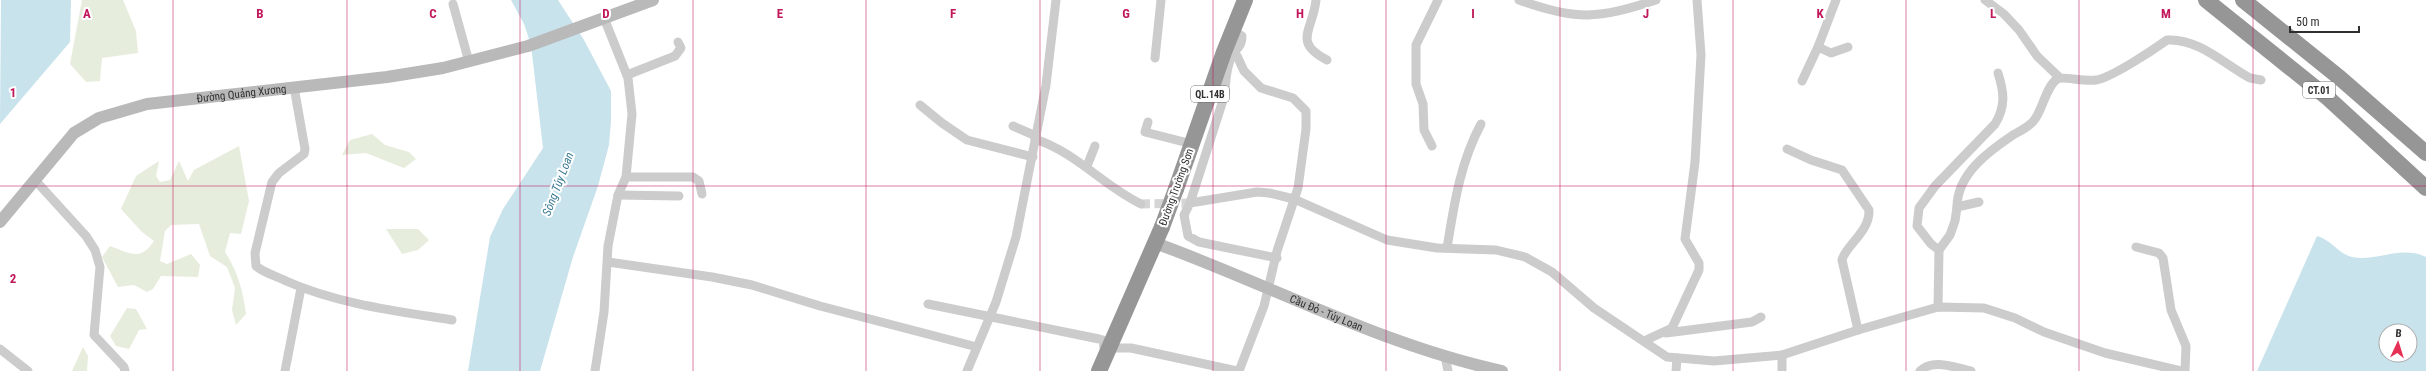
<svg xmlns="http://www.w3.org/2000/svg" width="2426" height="371" viewBox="0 0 2426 371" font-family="'Roboto Condensed',sans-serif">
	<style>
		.green { fill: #e7eddd }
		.water { fill: #c9e3ec; fill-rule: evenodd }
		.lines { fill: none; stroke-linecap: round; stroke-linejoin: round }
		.street-tunnel { stroke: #d5d5d5; stroke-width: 9; stroke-dasharray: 9 4.5; stroke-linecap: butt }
		.street { stroke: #ccc; stroke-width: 9 }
		.secondary { stroke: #b9b9b9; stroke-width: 12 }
		.highway { stroke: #969696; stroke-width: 16 }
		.highway-bridge { stroke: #969696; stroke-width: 16 }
		.grid { fill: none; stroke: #c2185b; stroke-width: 1; stroke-opacity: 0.55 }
		.labels { text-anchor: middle; stroke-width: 4; stroke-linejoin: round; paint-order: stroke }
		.shield { fill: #fff; stroke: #6d6d6d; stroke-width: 1 }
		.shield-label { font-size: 10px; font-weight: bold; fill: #2f2f2f }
		.street-label { font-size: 11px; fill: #2f2f2f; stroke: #fff }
		.water-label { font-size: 12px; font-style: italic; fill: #3c7c93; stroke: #fff }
		.grid-label { font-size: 13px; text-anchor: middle; font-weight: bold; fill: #c2185b; stroke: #fff; stroke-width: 4; stroke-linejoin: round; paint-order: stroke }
	</style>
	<rect width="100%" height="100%" fill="#fff"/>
	<!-- green -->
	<g class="green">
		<path d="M82,0H123L136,31L138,53L102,58L100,81L86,82L70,64Z"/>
		<path d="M372,134L385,145L409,152L416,159L404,168L366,153L342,155L350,140Z"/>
		<path d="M239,146L249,201L241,234L230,233L225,252C238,272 243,291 246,314L236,325L232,310L235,288L227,267L210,256L199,224L171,225L165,231L160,261L167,264L191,254L200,265L198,277L161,276L153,289L147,292L134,285L118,287L102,257L110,246C130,253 140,262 154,241L142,232L121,209L136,176L159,161L156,176L160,182L170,180L179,161L188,181L194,170Z"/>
		<path d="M386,229H418L429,240L418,250L402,254Z"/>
		<path d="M127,308L136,309L147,329L139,330L129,349L116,346L110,336Z"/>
		<path d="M83,347L88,356L87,371H72Z"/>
	</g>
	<!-- water -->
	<g class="water">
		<path d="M1,0H71L70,42L0,124Z"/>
		<path d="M511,0H558L584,40L611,91V121L609,145L598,186L573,257L540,371H468L490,237L503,209L543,148L531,45L524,24Z"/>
		<path d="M2317,236C2330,239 2339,254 2352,257C2377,262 2401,245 2426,257V371H2257ZM2386,331H2410V355H2386Z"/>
	</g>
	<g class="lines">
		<!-- street-tunnel -->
		<path class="street-tunnel" d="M1141,204L1190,203"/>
		<!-- street -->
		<g class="street">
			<path d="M1316,0C1313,30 1292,42 1327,60"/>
			<path d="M1519,0C1577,21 1598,19 1656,0"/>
			<path d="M1985,0L2004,14L2019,30L2037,56L2060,78"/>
			<path d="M453,4L469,62"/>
			<path d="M1818,47L1836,0"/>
			<path d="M1233,54L1237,56L1244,71L1261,88L1293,98L1306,111V129L1298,188L1277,251L1264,306L1239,371"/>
			<path d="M1155,58L1161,0"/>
			<path d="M627,75L675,56L681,48L678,42"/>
			<path d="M1802,81L1818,47L1831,53L1848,47"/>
			<path d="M294,87L305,149L304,154L279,173L272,182L255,253L256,266C264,273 276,276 286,281C338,304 396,311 452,320"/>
			<path d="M920,105L942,123L967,140L1033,157"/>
			<path d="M1148,122L1145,132L1192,144"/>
			<path d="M1013,126L1036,136"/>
			<path d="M1035,139C1077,153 1102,185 1141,204"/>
			<path d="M1432,146L1424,130L1423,104L1416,84V45L1438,0"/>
			<path d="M1787,149L1811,160L1842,170L1869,210C1870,232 1845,246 1842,260L1858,330"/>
			<path d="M1087,166L1095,146"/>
			<path d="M626,177H693L699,181L702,194"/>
			<path d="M35,180L86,236L95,250L100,267L94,335L124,367L125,371"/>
			<path d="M618,195L679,196"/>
			<path d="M1190,203L1225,94C1225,83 1227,64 1233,54C1238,47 1242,46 1242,36L1233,31"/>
			<path d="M1957,207C1957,174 1989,151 2013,135C2020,131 2031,126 2035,119C2043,108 2046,87 2057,79C2062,76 2086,82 2096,80C2111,78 2153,50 2167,40C2198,38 2224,64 2250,78L2261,80"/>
			<path d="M2136,247L2159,253L2163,258L2171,310L2186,346L2185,371"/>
			<path d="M1447,248C1454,205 1460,163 1481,124"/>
			<path d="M1939,250L1931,244L1917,226L1919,208L1935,186L1995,124C2006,106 2004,92 1998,73"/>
			<path d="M1277,258L1199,242L1188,236L1184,215L1190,203L1257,192L1269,193L1294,199L1387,240L1437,248L1496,250L1525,257L1552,272L1594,308L1667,357L1714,361L1782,355L1858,330L1938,307L1984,308L2015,318L2044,332L2105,353L2181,371"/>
			<path d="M608,262L712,277L752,285L820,306L977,347"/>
			<path d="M928,304L1099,339L1103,340L1104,348H1131L1237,371"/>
			<path d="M1938,307L1939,250L1950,235L1955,221L1957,207L1979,202"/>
			<path d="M1666,333L1752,322L1761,317"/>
			<path d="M1644,341L1672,328L1699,270V263L1685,239L1695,162L1701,55L1697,0"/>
			<path d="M0,349L28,371"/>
			<path d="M1782,355V371"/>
			<path d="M1445,356L1448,371"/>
			<path d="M285,371L301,288"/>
			<path d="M595,371L604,312L608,246L618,195L626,177L632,114L628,78L604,18"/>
			<path d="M967,371L996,302L1016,237L1046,85L1056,0"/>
			<path d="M1676,371L1677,358"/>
			<path d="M1920,371C1933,358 1956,368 1971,371"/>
		</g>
		<!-- secondary -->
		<g class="secondary">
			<path id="s1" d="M0,222L74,133L99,118L147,104L387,77L443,68L528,46L653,0"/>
			<path id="s2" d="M1155,243C1271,285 1381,345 1502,371"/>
		</g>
		<!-- highway -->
		<g class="highway">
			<path d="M2206,0L2328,98L2426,188"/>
			<path d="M2243,0L2340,78L2426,153"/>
			<path d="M1176,189L1224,52L1245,0"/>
			<path d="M1099,371L1162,227"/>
		</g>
		<!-- highway-bridge -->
		<path class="highway-bridge" d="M1162,227L1176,189"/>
	</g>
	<!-- grid -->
	<path class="grid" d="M173,0V371M347,0V371M520,0V371M693,0V371M866,0V371M1040,0V371M1213,0V371M1386,0V371M1560,0V371M1733,0V371M1906,0V371M2079,0V371M2253,0V371M0,186H2426"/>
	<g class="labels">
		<!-- shield labels -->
		<g class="shield">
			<rect x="2303" y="82" width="32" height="16" rx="3"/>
			<rect x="1191" y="86" width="38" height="16" rx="3"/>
		</g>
		<g class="shield-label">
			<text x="2319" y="94">CT.01</text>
			<text x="1210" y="98">QL.14B</text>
		</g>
		<!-- street labels -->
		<g class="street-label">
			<text dy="4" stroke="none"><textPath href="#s1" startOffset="290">Đường Quảng Xương</textPath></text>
			<text transform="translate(1176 187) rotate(-70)" y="4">Đường Trường Sơn</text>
			<text dy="4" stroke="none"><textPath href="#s2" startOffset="185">Cầu Đỏ - Túy Loan</textPath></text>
		</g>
		<!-- water labels -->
		<g class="water-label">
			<text transform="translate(558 184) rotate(-69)" y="4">Sông Túy Loan</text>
		</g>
	</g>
	<g class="grid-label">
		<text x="87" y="18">A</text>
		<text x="260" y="18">B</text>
		<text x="433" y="18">C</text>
		<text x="606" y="18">D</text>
		<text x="780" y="18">E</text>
		<text x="953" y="18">F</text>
		<text x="1126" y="18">G</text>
		<text x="1300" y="18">H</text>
		<text x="1473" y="18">I</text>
		<text x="1646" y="18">J</text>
		<text x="1820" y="18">K</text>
		<text x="1993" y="18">L</text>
		<text x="2166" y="18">M</text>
		<text x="13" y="97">1</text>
		<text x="13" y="283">2</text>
	</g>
	<!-- north arrow -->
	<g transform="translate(2398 343) rotate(4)"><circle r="19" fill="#ffffff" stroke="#acacac"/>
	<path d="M0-3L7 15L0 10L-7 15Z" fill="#e73055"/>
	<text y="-6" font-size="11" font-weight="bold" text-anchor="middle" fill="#2f2f2f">B</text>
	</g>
	<!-- scale -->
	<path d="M2290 26v6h69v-6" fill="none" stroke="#2f2f2f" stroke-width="2"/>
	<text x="2296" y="26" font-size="12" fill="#2f2f2f" stroke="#ffffff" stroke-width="3" paint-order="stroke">50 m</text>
</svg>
